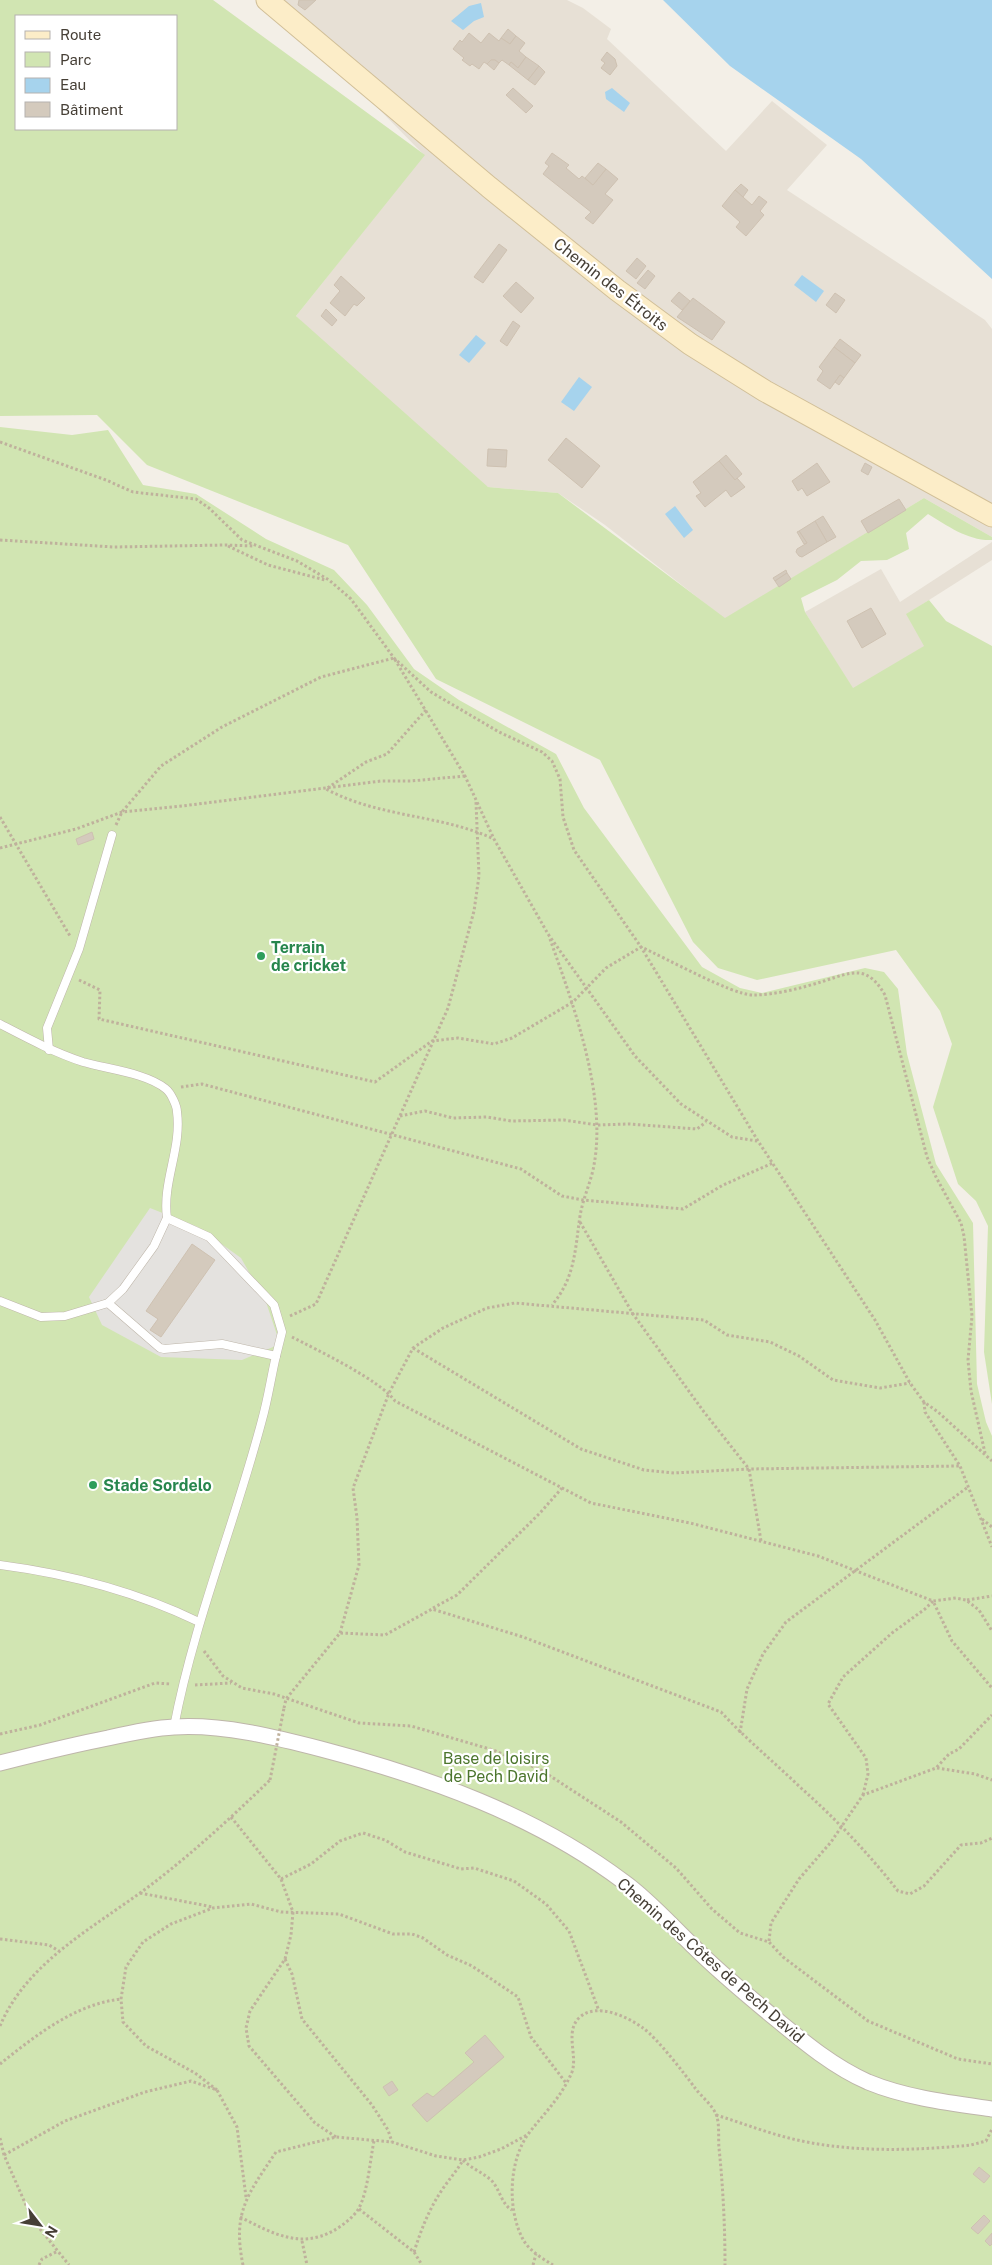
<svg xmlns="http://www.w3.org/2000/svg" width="992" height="2265" viewBox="0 0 992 2265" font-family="'Public Sans',sans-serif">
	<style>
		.residential { fill: #e7e0d5 }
		.green { fill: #d1e5b2; fill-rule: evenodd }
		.parking { fill: #e4e2df }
		.water { fill: #a6d3ed }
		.building { fill: #d4cabd; stroke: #cec1b1 }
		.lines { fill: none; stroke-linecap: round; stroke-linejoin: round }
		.service-casing { stroke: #beb6aa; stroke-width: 9 }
		.minor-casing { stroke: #beb6aa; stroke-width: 17 }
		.secondary-casing { stroke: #d1bf98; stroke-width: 23 }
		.path { stroke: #bfb19c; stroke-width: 3; stroke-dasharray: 2.5 2.5; stroke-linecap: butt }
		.service { stroke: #fff; stroke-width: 8 }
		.minor { stroke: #fff; stroke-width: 15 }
		.secondary { stroke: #fcedc8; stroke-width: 21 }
		.path-bridge { stroke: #bfb19c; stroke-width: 3; stroke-dasharray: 2.5 2.5; stroke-linecap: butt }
		.leisure-dot { fill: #2e9e5b; stroke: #fff; stroke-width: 2 }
		.labels { text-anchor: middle; stroke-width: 4.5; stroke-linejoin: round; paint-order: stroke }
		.street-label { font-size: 16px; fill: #463f36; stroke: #fff }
		.leisure-label { font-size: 16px; font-weight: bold; fill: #27864d; stroke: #fff; text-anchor: start }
		.park-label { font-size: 16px; fill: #4b752c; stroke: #fff }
	</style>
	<rect width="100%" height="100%" fill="#f3efe7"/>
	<!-- residential -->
	<g class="residential">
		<path d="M272,0H567L583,8L611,29L607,39L726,151L772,101L827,145L787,190L985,320L992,329V537L924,498L725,619L605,525L558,493L488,487L435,453L296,316L424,155Z"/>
		<path d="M992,542V560L907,614L925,646L853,689L805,612L881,569L900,602Z"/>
	</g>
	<!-- green -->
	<g class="green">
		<path d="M0,0H213L425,155L296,316L488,487L558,493L725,618L924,498L992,537V540C968,541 948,526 928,514L906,533L909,549L887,560L861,561L837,580L801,598L805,612L853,688L924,646L906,614L929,600L946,621L992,646V1404L984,1352L988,1226L976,1201L958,1184L933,1107L952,1044L940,1011L896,950L757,980L718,968L693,942L600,760L436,679L348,545L147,465L97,415L0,416ZM16,16H176V129H16Z"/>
		<path d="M0,427L72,435L108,430L143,485L196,494L266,539L334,570L367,605L414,669L459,700L556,754L584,808L702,967L740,988L762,993L865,968L884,972L898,989L907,1054L936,1164L973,1223L977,1384L986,1422L992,1436V2265H0Z"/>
	</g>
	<!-- parking -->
	<path class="parking" d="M150,1208L198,1227L241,1258L266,1302L280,1344L242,1360L161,1357L102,1325L89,1297Z"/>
	<!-- water -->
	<g class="water">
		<path d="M663,0H992V279L861,159L730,66Z"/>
		<path d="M481,3L484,17L474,21L463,30L451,21L469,6Z"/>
		<path d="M612,88L630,103L624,112L606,99L605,92Z"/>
		<path d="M802,275L824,291L816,302L794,285Z"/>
		<path d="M476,335L486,343L469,363L459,355Z"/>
		<path d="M579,377L592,387L574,411L561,402Z"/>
		<path d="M675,506L693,530L684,538L665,514Z"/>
	</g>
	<!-- building -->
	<g class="building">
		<path d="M299,0H316L305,10L298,5Z"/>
		<path d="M508,29L516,36L510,44L501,38Z"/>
		<path d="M469,33L481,43L489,33L499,41L501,38L510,44L516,36L525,43L519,51L526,57L518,68L511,62L509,65L502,60L499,63L495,60H491L487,64L484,62L479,69L472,64L470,66L462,60L464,58L453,49L460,40L462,42Z"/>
		<path d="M607,52L615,59L617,66L610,75L601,68L605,63L601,60Z"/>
		<path d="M526,57L539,66L528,80L509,65L511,62L518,68Z"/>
		<path d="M491,60H495L499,63L494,70L487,64Z"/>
		<path d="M539,66L545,72L535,85L528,80Z"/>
		<path d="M513,88L533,106L526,113L506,95Z"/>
		<path d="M552,153L569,165L566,168L579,179L582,176L593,185L606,169L618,179L605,194L613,200L593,224L585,218L591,212L543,174L549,166L545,163Z"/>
		<path d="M598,163L606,169L593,185L585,178Z"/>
		<path d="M741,184L748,190L743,197L735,190Z"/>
		<path d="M735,190L752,205L759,196L767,202L760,211L764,215L746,236L736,227L740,222L722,206Z"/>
		<path d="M499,244L507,250L483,283L474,277Z"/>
		<path d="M637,258L646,266L636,279L626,271Z"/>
		<path d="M648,270L655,276L645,289L637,283Z"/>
		<path d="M341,276L365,298L357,306L354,304L345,316L330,303L340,291L334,285Z"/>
		<path d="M516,282L534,298L521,313L503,296Z"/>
		<path d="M679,292L690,301L682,310L671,301Z"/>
		<path d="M835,293L845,300L836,313L826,305Z"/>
		<path d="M693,298L725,322L712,340L677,317Z"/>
		<path d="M326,309L337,320L332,326L321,316Z"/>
		<path d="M513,321L520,326L507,346L500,341Z"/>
		<path d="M840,339L861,355L855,363L834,347Z"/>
		<path d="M834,347L855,363L844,378L840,375L830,389L817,380L823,371L819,367Z"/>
		<path d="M840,375L844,378L839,385L835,382Z"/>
		<path d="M566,438L600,466L582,488L548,460Z"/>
		<path d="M488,449L507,450L506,467L487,466Z"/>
		<path d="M726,455L742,474L735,480L719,461Z"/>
		<path d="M719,461L735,480L737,478L745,487L731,497L726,490L705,507L696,496L701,493L693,482Z"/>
		<path d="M817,463L830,482L807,496L802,488L798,491L792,481Z"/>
		<path d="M865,463L872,467L868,475L861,471Z"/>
		<path d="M899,499L906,510L868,533L861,521Z"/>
		<path d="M823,516L836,537L827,542L815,521Z"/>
		<path d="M815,521L827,542L802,557L799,556L796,552L797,549L807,543L799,531Z"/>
		<path d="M799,531L807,543L804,544L797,532Z"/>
		<path d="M786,570L787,573L775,581L773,578Z"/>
		<path d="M787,573L791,579L779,587L775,581Z"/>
		<path d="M871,608L886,634L862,648L847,621Z"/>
		<path d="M92,832L94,839L78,845L76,839Z"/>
		<path d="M192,1244L215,1260L161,1337L150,1330L158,1319L146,1311Z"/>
		<path d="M485,2035L504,2057L427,2122L412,2105L427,2093L433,2097L474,2062L465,2053Z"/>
		<path d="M392,2081L398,2090L389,2096L383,2087Z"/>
		<path d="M979,2167L990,2176L984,2183L973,2174Z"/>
		<path d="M984,2215L990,2221L978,2234L971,2228Z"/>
		<path d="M992,2233V2244L990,2246L985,2241Z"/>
	</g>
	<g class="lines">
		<!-- service casing -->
		<g class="service-casing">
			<g id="service">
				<path d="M0,1024C27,1038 53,1052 83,1062C107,1069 147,1073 166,1089C171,1093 177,1106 177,1112C182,1148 162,1182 167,1218"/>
				<path d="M49,1050L47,1028L79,949L112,835"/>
				<path d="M0,1301L41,1317L65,1316L108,1303L123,1289L154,1246L167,1218L209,1237L274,1305L282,1332L276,1356"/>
				<path d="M108,1303L160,1348L164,1349L222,1344L276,1356C271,1377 268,1399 262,1420C235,1523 194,1622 174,1727"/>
				<path d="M0,1565C69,1574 137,1592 199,1622"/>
			</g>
		</g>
		<!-- minor casing -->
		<g class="minor-casing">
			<path id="minor" d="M0,1763C36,1754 72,1745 108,1738C130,1733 152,1728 174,1727C223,1724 274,1737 321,1749C428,1777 535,1815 624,1882C649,1900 671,1925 693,1946C719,1972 748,1996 776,2019C805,2043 834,2067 868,2082C907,2098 950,2103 992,2109"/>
		</g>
		<!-- secondary casing -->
		<g class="secondary-casing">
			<path id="secondary" d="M267,0L489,187L617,290L690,344L765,391L992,516"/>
		</g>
		<!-- path -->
		<g class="path">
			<path d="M0,442L106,480L133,492L196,499L209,508L242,540L297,561L329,580L351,599L394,658L431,692L499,732L542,752L552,761L560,779L563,817L574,850L641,947L758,1141L875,1320L910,1383L924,1402L938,1412L992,1461"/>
			<path d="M0,540L114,547L225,545L254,546"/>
			<path d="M228,546L268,565L325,580"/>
			<path d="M426,710L387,754L366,762L326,789C380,818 440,814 494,839"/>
			<path d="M0,817L70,936"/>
			<path d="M116,825L122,812L161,766L222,727L321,677L394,658L465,776L494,839L548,934L635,1056L681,1104L732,1137L757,1141"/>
			<path d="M0,848L76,829L122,812L182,806L381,781H411L465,776"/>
			<path d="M550,939C573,1004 607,1095 594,1165C591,1182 583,1198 580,1216C575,1250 575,1278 552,1305"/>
			<path d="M79,980L100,990L99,1019L375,1082L432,1041L458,1038L494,1044L512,1038L573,1002L606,968L641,947C664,957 732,995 753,995C775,995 802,988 824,981C852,972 867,964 885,995L927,1157L936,1177L961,1223L964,1236L972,1316L968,1360L971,1391L985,1453"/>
			<path d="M181,1087L202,1084L521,1169L562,1196L583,1200L683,1209L723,1185L773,1163"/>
			<path d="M400,1116L425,1111L453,1118L487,1117L511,1121L564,1120L597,1125L629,1124L697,1129L706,1122"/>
			<path d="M580,1222L633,1314L704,1412L749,1469L761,1541"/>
			<path d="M290,1316L316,1304L448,1008L474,911L479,876L476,802"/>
			<path d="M292,1337C317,1350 380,1380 395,1401L591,1503L690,1523L818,1556L933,1601L956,1598L966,1600L979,1610L992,1631"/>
			<path d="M413,1348L581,1449L644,1470L674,1473L749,1469L960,1466"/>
			<path d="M924,1402L925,1412L960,1466L992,1547"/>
			<path d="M982,1519L992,1527"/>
			<path d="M967,1600L992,1596"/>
			<path d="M433,1608L457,1595L540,1513L562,1488"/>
			<path d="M340,1633L359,1565L357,1518L353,1488L389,1393L413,1348L443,1328L487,1308L515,1303L704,1320L727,1335L770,1342L799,1356L833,1380L880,1388L910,1383"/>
			<path d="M204,1651L223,1676L242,1688L274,1694L359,1723L411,1726L493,1750L541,1770L621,1822L676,1868L712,1909L740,1933L769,1942L783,1957L868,2021L958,2059L992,2064"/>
			<path d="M195,1685L231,1683"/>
			<path d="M284,1708L286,1699L340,1633L385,1635L432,1609L523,1637L721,1712C746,1739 774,1762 801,1788C836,1819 869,1854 898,1891L910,1894L924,1886L961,1845L981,1843L992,1838"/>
			<path d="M740,1733L747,1689L763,1654L786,1622L968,1487"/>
			<path d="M0,1734L40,1725L155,1683L171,1684"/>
			<path d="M937,1768L975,1774L992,1780"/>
			<path d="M863,1795L868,1774L866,1758L828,1704L843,1677L892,1633L925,1609L933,1601L952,1641L992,1688"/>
			<path d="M231,1817L281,1879L293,1912L291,1935L285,1959L250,2011L246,2028L249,2046L315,2123L336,2137"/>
			<path d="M281,1879L311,1864L340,1841L363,1833L385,1840L405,1852L461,1869L474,1868L514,1881L546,1904L569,1931L599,2011"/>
			<path d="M140,1893L213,1907"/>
			<path d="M0,1939L49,1945L59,1951"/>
			<path d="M769,1941L771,1923L799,1879L831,1842L863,1795L936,1768L949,1754L959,1749L992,1715"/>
			<path d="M285,1959L292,1974L302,2019L372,2105L388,2130L392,2142"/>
			<path d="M0,2026C28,1959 101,1924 156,1881C196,1850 234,1815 270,1780"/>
			<path d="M0,2064C35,2036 75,2004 121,1999"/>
			<path d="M217,2090L195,2073L146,2046L123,2022L121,1999L126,1967L143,1942L171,1924L213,1908L251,1904L281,1912L339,1914L393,1934H412L423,1938L447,1955L472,1966L518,1997L531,2037L566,2083"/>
			<path d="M716,2115C739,2122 762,2131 785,2137C844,2153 911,2151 971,2145L986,2141L992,2129"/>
			<path d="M0,2138L4,2155L32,2219L69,2265"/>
			<path d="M4,2155L65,2121L145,2092L191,2081L217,2090L237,2127L246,2197"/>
			<path d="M359,2209L414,2252L422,2265"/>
			<path d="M240,2217C272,2233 299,2249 333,2231C342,2226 354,2217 359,2208C368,2191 370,2160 374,2141"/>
			<path d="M302,2241L307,2265"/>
			<path d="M414,2252C421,2230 429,2209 442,2190C449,2179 457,2171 463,2160C472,2169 484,2173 492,2181C500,2190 502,2205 512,2210"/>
			<path d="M39,2265L42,2259L58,2251"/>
			<path d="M243,2265C232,2212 248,2194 276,2152L336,2137L392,2142L436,2156L463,2160L479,2157L501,2149L527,2135"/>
			<path d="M533,2265L536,2254"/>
			<path d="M553,2265C543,2259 530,2251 524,2241C507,2212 508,2161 529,2133C545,2112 561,2098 572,2072C578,2055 564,2031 580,2017C597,2002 628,2017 643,2028C657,2038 684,2073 695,2088C701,2096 712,2105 716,2114C720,2124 718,2138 719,2148C723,2187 725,2226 725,2265"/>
		</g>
		<!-- service -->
		<use href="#service" class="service"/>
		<!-- minor -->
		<use href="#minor" class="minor"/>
		<!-- secondary -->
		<use href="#secondary" class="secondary"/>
		<!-- path-bridge -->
		<path class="path-bridge" d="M270,1780L284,1708"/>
	</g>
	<!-- markers -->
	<g class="leisure-dot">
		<circle cx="261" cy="956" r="5"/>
		<circle cx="93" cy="1485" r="5"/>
	</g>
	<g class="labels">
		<!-- street labels -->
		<g class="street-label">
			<text transform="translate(611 284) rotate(38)" y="6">Chemin des Étroits</text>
			<text transform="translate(711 1960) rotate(41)" y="6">Chemin des Côtes de Pech David</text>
		</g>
		<!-- leisure labels -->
		<g class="leisure-label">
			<text x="271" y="953">Terrain<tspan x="271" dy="18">de cricket</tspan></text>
			<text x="103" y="1491">Stade Sordelo</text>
		</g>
		<!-- park labels -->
		<g class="park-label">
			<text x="496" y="1764">Base de loisirs<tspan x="496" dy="18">de Pech David</tspan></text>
		</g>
	</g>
	<!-- legend -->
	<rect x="15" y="15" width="162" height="115" fill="#ffffff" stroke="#b5b2af"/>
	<rect x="25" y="31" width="25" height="8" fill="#fcedc8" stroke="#b5b2af"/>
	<text x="60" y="40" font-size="15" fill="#463f36">Route</text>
	<rect x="25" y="52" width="25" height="15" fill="#d1e5b2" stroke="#b5b2af"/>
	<text x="60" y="65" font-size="15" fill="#463f36">Parc</text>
	<rect x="25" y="78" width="25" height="15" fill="#a6d3ed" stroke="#b5b2af"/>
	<text x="60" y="90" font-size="15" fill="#463f36">Eau</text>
	<rect x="25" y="102" width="25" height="15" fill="#d4cabd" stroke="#b5b2af"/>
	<text x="60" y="115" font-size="15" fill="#463f36">Bâtiment</text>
	<!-- north arrow -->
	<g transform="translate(40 2225) rotate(121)" stroke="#ffffff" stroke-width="4" paint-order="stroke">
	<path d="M0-4L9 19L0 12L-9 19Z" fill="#463f36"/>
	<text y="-8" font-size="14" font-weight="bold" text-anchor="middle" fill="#463f36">N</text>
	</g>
</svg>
